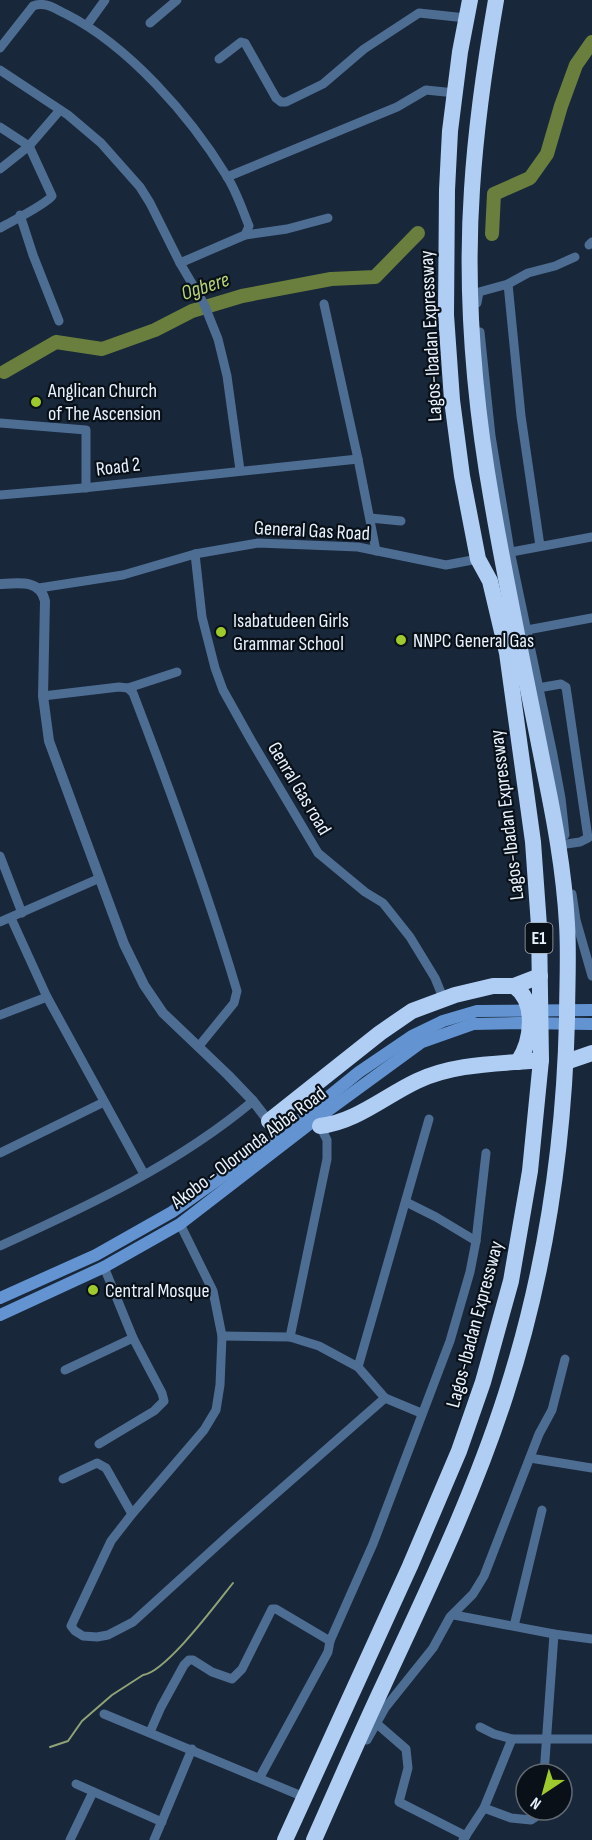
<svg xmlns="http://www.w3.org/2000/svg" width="592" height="1840" viewBox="0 0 592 1840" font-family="'Sofia Sans Condensed',sans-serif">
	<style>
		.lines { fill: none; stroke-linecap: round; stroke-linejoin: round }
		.stream { stroke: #90a277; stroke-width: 2 }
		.river { stroke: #6a7f3d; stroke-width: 14 }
		.minor { stroke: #4e6d93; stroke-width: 9 }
		.tertiary { stroke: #4e6d93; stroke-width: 10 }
		.secondary { stroke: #6394d1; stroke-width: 12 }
		.motorway { stroke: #b0cef3; stroke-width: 16 }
		.poi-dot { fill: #9fca2d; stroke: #091018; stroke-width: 2 }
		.labels { text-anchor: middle; stroke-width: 4.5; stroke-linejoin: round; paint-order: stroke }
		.shield { fill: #091018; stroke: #a5aeb9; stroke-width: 1.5 }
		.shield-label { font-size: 18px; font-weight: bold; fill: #e8f2fe }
		.street-label { font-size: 20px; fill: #e8f2fe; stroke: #091018 }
		.poi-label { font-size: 20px; fill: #e8f2fe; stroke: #091018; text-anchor: start }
		.water-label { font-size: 21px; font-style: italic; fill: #b8d779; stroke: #091018 }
	</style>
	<rect width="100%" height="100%" fill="#18273a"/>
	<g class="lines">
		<!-- stream -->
		<g class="stream">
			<path d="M0,373L4,372"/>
			<path d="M50,1747L68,1741L82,1721L112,1695L143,1675C166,1672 217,1603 233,1583"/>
		</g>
		<!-- river -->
		<g class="river">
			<path d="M492,234L494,194L530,178L547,154L561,106L576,65L592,42"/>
			<path d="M4,372L56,342L102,349L155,330L192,311L242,296L331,279L375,277L418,233"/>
		</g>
		<!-- minor -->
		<g class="minor">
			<path d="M150,23L177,0"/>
			<path d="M87,25L105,0"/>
			<path d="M0,48L33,6C45,1 55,9 66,14C129,46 190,116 226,175C236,190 242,209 249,226L245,235L180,263"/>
			<path d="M219,59L241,42L245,43L276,98L281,102H286L323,84L364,49L419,13L466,18"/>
			<path d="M0,70L68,115L101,143L140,187L150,203L180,263L204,304L218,339L227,376L240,470"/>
			<path d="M0,127L29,146L52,196C45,205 12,221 0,228"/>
			<path d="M0,169L29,146L60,110"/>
			<path d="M227,177L397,107L426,90L455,93"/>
			<path d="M20,215L33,255L59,321"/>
			<path d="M245,235L287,229L328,218"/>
			<path d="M589,245L592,242"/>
			<path d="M508,284L521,416L540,546"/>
			<path d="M477,303L479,292L508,284L528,273L555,266L575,257"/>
			<path d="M324,304L358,459L376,551"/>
			<path d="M480,332L491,436L510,551L553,755L561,798L565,835"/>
			<path d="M0,423L86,430V488"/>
			<path d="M0,495L83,488L358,459"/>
			<path d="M370,518L401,521"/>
			<path d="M506,553L592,537"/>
			<path d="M195,554L202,617L215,668L223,690L251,740L318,853L365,892L383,903L410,937L435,978L444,1000"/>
			<path d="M39,588L123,575L195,554L258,543L358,547L446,565L478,559"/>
			<path d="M527,630L592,618"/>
			<path d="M128,688L133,693C171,792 207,890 237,991L234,1003L199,1046"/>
			<path d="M538,688L561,684L566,687L588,838L580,842L566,844"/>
			<path d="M43,696L119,687L128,688L177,672"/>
			<path d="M0,856L22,913"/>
			<path d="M572,894L576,920L592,976"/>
			<path d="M11,918L47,997L144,1174"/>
			<path d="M0,922L100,878"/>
			<path d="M0,1015L47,997"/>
			<path d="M0,1153L104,1102"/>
			<path d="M406,1202L436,1217L476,1241"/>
			<path d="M180,1224L213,1291L222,1336L220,1385L216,1410L204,1430L132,1514L111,1541L71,1626L75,1631L83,1636L97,1637L108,1635L133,1622L232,1532L385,1398"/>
			<path d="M0,1246C88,1206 178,1164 253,1101"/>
			<path d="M222,1336L290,1337L319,1346L358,1367L385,1398L421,1413"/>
			<path d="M290,1337L327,1159V1140L320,1126H317"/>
			<path d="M358,1367L429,1119"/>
			<path d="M65,1370L133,1338"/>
			<path d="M99,1444L154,1411L164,1401L162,1393L133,1338L104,1267"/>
			<path d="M530,1458L592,1468"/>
			<path d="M63,1479L97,1463L106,1468L132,1514"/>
			<path d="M454,1615L554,1634L592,1639"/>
			<path d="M514,1626L542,1510"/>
			<path d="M104,1714L304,1797"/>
			<path d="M376,1723L406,1749L408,1768L399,1802L466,1836"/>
			<path d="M480,1727L494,1734L512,1739"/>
			<path d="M150,1732L161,1707L184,1665L189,1660H193L212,1672L232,1679L242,1669L272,1609H276L330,1641"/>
			<path d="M367,1740L385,1708L433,1648L450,1617L473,1594L484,1576L539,1434L552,1410L565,1359"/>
			<path d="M544,1774L554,1634"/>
			<path d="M260,1777L328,1652L330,1641L373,1544L450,1341L470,1272L476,1241L486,1153"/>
			<path d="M76,1784L162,1822"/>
			<path d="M484,1808L511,1818L531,1820L537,1816L539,1810"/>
			<path d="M70,1840L93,1792"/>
			<path d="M154,1840L192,1749"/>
			<path d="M463,1840L484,1808L512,1739H592"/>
		</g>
		<!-- tertiary -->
		<path class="tertiary" d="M0,584C18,583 40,579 45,601L43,696L49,741L124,944L144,985L163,1013L228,1075L253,1101L280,1136"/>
		<!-- secondary -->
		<g class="secondary">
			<path d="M0,1298L96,1255L172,1212L280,1136L359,1072L412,1036L443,1021L477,1011L592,1010"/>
			<path d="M0,1315L104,1267L180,1224L307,1126L422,1042L473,1024L518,1023L592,1024"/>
		</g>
		<!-- motorway -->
		<g class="motorway">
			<path d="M514,986C537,1002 532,1041 518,1062"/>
			<path d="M566,1062L592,1053"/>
			<path d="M269,1121L380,1033L412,1011L455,995L493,986H514L540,976"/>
			<path d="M320,1126C356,1122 385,1096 417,1081C454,1063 500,1064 541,1060"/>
			<path d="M285,1840L410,1566L459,1451L483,1382L511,1281L530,1171L541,1060L539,926L533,842L507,653L490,581L478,559L462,476L452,400L446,315L447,190L450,131L460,52L470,0"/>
			<path d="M314,1840C337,1788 360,1735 384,1684C428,1589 474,1494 506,1394C545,1273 564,1147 567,1019C567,988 569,956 567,924C564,870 554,817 543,764C526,677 507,590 492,502C474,400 465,293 472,189C476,125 485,63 496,0"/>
		</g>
	</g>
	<!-- markers -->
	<g class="poi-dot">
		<circle cx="36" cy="402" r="6"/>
		<circle cx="221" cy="632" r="6"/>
		<circle cx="401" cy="640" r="6"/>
		<circle cx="93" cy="1290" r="6"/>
	</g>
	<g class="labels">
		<!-- shield labels -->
		<rect class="shield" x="525.5" y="923" width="27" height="30" rx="4.5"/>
		<g class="shield-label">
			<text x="539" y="944">E1</text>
		</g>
		<!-- street labels -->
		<g class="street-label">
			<text transform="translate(430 336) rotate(-93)" y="7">Lagos-Ibadan Expressway</text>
			<text transform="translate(118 466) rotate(-7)" y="7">Road 2</text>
			<text transform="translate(312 530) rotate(3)" y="7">General Gas Road</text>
			<text transform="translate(300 788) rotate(59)" y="7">Genral Gas road</text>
			<text transform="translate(506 815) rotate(-97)" y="7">Lagos-Ibadan Expressway</text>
			<text transform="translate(248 1147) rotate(-37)" y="7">Akobo - Olorunda Abba Road</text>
			<text transform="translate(474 1324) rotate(-75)" y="7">Lagos-Ibadan Expressway</text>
		</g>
		<!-- poi labels -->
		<g class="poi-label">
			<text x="48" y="397">Anglican Church<tspan x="48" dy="23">of The Ascension</tspan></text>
			<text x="233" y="627">Isabatudeen Girls<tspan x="233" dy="23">Grammar School</tspan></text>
			<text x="413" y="647">NNPC General Gas</text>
			<text x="105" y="1297">Central Mosque</text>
		</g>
		<!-- water labels -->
		<g class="water-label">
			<text transform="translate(205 286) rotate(-18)" y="7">Ogbere</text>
		</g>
	</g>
	<!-- north arrow -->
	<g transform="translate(544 1792) rotate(216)"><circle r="28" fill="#091018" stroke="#626a74" stroke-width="1.5"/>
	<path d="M0-4.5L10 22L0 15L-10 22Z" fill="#9fca2d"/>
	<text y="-9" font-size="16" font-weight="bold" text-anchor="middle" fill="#e8f2fe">N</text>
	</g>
</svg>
